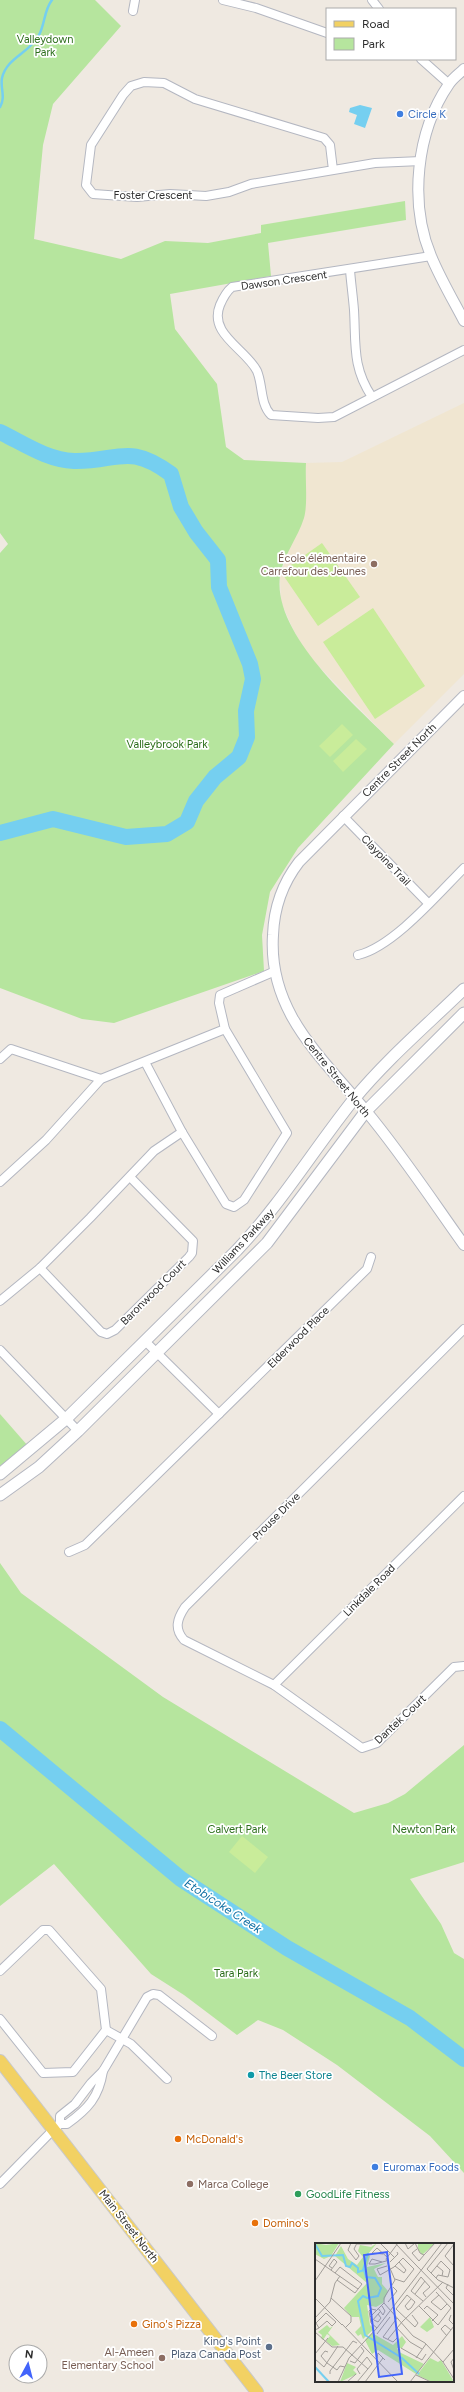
<svg xmlns="http://www.w3.org/2000/svg" width="464" height="2392" viewBox="0 0 464 2392" font-family="Figtree,sans-serif">
	<style>
		.education { fill: #f0e6d1 }
		.green { fill: #b6e59e }
		.pitch { fill: #c9ec9a }
		.water { fill: #75cff0 }
		.lines { fill: none; stroke-linecap: round; stroke-linejoin: round }
		.stream { stroke: #75cff0; stroke-width: 2.5 }
		.river { stroke: #75cff0; stroke-width: 16 }
		.minor-casing { stroke: #b4b7c1; stroke-width: 10 }
		.tertiary-casing { stroke: #b4b7c1; stroke-width: 12 }
		.secondary-casing { stroke: #b4b7c1; stroke-width: 13 }
		.primary-casing { stroke: #c9c9c9; stroke-width: 14 }
		.minor { stroke: #fff; stroke-width: 8 }
		.tertiary { stroke: #fff; stroke-width: 10 }
		.secondary { stroke: #fff; stroke-width: 11 }
		.primary { stroke: #f2d163; stroke-width: 12 }
		.shop-dot { fill: #3f7fe0; stroke: #fff; stroke-width: 1.5 }
		.education-dot { fill: #8d6e63; stroke: #fff; stroke-width: 1.5 }
		.culture-dot { fill: #0f9aa8; stroke: #fff; stroke-width: 1.5 }
		.food-dot { fill: #e8710a; stroke: #fff; stroke-width: 1.5 }
		.leisure-dot { fill: #2e9e5b; stroke: #fff; stroke-width: 1.5 }
		.service-dot { fill: #5c6f8a; stroke: #fff; stroke-width: 1.5 }
		.labels { text-anchor: middle; stroke-width: 3.5; stroke-linejoin: round; paint-order: stroke }
		.park-label { font-size: 11px; fill: #2c6e1b; stroke: #fff }
		.shop-label { font-size: 11px; fill: #366cbe; stroke: #fff; text-anchor: start }
		.street-label { font-size: 11px; fill: #2e2e2e; stroke: #fff }
		.education-label { font-size: 11px; fill: #785e54; stroke: #fff; text-anchor: end }
		.culture-label { font-size: 11px; fill: #0d838f; stroke: #fff; text-anchor: start }
		.food-label { font-size: 11px; fill: #c56008; stroke: #fff; text-anchor: start }
		.leisure-label { font-size: 11px; fill: #27864d; stroke: #fff; text-anchor: start }
		.service-label { font-size: 11px; fill: #4e5e75; stroke: #fff; text-anchor: end }
		.water-label { font-size: 12px; font-style: italic; fill: #0d6fa3; stroke: #fff }
		.inset-river { fill: none; stroke: #75cff0; stroke-width: 2 }
		.inset-road { fill: none; stroke: #a29e99; stroke-width: 1 }
		.view { fill: #4264fb; fill-opacity: 0.15; stroke: #4264fb; stroke-width: 2 }
		.inset-edge { fill: none; stroke: #2e2e2e; stroke-width: 2 }
	</style>
	<rect width="100%" height="100%" fill="#efe9e1"/>
	<!-- education -->
	<path class="education" d="M464,403V674L394,744L308,655L293,629L281,602L280,577L288,551L304,517L306,463L342,462Z"/>
	<!-- green -->
	<g class="green">
		<path d="M0,0H95L121,26L53,104L43,145L34,239L121,259L165,241L208,243L261,233V225L405,201L406,220L268,243L271,276L170,294L175,329L217,384L226,447L244,460L306,463C305,479 308,504 304,518C298,538 283,555 280,576C272,635 357,706 394,744L298,848L270,892L262,935L264,971L114,1023L82,1019L0,988V553L8,544L0,533Z"/>
		<path d="M0,1414L28,1446L0,1466Z"/>
		<path d="M0,1563L21,1593L163,1697L354,1813L388,1803L405,1794L464,1745V1862L410,1879L441,1924L454,1953L464,1959V2173L430,2136L337,2065L283,2030L258,2020L237,2035L184,1995L151,1974L54,1864L0,1906Z"/>
	</g>
	<!-- pitch -->
	<g class="pitch">
		<path d="M322,543L360,597L318,626L281,572Z"/>
		<path d="M373,608L425,686L375,719L323,642Z"/>
		<path d="M342,724L353,735L330,757L319,746Z"/>
		<path d="M356,739L367,749L343,772L333,761Z"/>
		<path d="M242,1836L268,1857L255,1873L229,1852Z"/>
	</g>
	<!-- water -->
	<path class="water" d="M360,105L372,108L365,128L354,124L357,115L349,112L350,108Z"/>
	<g class="lines">
		<!-- stream -->
		<path class="stream" d="M0,107C6,97 0,88 2,78C7,57 30,53 39,35C45,24 44,10 52,0"/>
		<!-- river -->
		<g class="river">
			<path d="M0,432C23,443 47,460 74,461C118,462 128,442 171,474L181,507L196,532L218,560L219,587L250,664L253,679L246,711L247,737L239,757L215,777L196,801L187,822L167,834L126,837L53,819L0,833"/>
			<path d="M0,1729L181,1879L287,1948L410,2018L464,2059"/>
		</g>
		<!-- minor casing -->
		<g class="minor-casing">
			<g id="minor">
				<path d="M223,0L256,8L327,33"/>
				<path d="M372,0L379,9"/>
				<path d="M133,11L135,0"/>
				<path d="M421,59L449,84"/>
				<path d="M333,170L330,145L324,138L195,99L164,83L144,82L131,86L123,95L91,145L86,185L93,194L137,197L170,194L206,196L229,192L251,184L375,163L421,161"/>
				<path d="M431,256L232,287C226,292 223,298 220,305C208,334 246,349 257,371C263,385 260,404 271,415L318,418L334,417L464,350"/>
				<path d="M350,270C351,283 353,297 354,310C356,344 352,367 372,397"/>
				<path d="M343,816L428,903"/>
				<path d="M358,955C393,947 438,894 464,868"/>
				<path d="M0,1059L11,1049L101,1079"/>
				<path d="M145,1062L182,1132L226,1204L234,1207L244,1200L287,1133L225,1029L219,1003L220,995L273,972"/>
				<path d="M0,1182L46,1140L101,1079L225,1029"/>
				<path d="M40,1268L101,1332L107,1334L115,1330L189,1257L192,1253L193,1241L130,1177"/>
				<path d="M0,1301L40,1268L90,1218L154,1151L182,1132"/>
				<path d="M464,1329L185,1607C177,1619 174,1629 184,1640L274,1685L362,1748L377,1743L454,1667L464,1666"/>
				<path d="M146,1342L219,1414"/>
				<path d="M0,1350L78,1431"/>
				<path d="M69,1552L85,1545L367,1269L371,1257"/>
				<path d="M274,1685L464,1496"/>
				<path d="M0,1971L43,1930H49L101,1989L106,2030L73,2072L43,2073L0,2019"/>
				<path d="M106,2030L131,2044L167,2079"/>
				<path d="M60,2124V2116L75,2104L91,2083L103,2071L147,1997L153,1994L159,1995L212,2036"/>
				<path d="M0,2184L53,2130L60,2124H67C88,2109 99,2097 103,2071"/>
			</g>
		</g>
		<!-- tertiary casing -->
		<g class="tertiary-casing">
			<g id="tertiary">
				<path d="M464,69C459,74 453,78 449,84C416,132 409,203 431,256C440,278 453,300 464,321"/>
				<path d="M464,696L299,862C282,884 274,907 273,935C268,1012 321,1056 366,1111C401,1153 432,1200 464,1245"/>
			</g>
		</g>
		<!-- secondary casing -->
		<g class="secondary-casing">
			<g id="secondary">
				<path d="M0,1474L67,1418L237,1250C281,1204 314,1149 354,1099C387,1059 427,1025 464,989"/>
				<path d="M0,1495L39,1467L78,1431L267,1243L366,1111L464,1013"/>
			</g>
		</g>
		<!-- primary casing -->
		<g class="primary-casing">
			<path id="primary" d="M0,2061L257,2392"/>
		</g>
		<!-- minor -->
		<use href="#minor" class="minor"/>
		<!-- tertiary -->
		<use href="#tertiary" class="tertiary"/>
		<!-- secondary -->
		<use href="#secondary" class="secondary"/>
		<!-- primary -->
		<use href="#primary" class="primary"/>
	</g>
	<!-- markers -->
	<g class="shop-dot">
		<circle cx="400" cy="114" r="4"/>
		<circle cx="375" cy="2167" r="4"/>
	</g>
	<g class="education-dot">
		<circle cx="374" cy="564" r="4"/>
		<circle cx="190" cy="2184" r="4"/>
		<circle cx="162" cy="2358" r="4"/>
	</g>
	<circle class="culture-dot" cx="251" cy="2075" r="4"/>
	<g class="food-dot">
		<circle cx="178" cy="2139" r="4"/>
		<circle cx="255" cy="2223" r="4"/>
		<circle cx="134" cy="2324" r="4"/>
	</g>
	<circle class="leisure-dot" cx="298" cy="2194" r="4"/>
	<circle class="service-dot" cx="269" cy="2347" r="4"/>
	<g class="labels">
		<!-- park labels -->
		<g class="park-label">
			<text x="45" y="43">Valleydown<tspan x="45" dy="13">Park</tspan></text>
			<text x="167" y="748">Valleybrook Park</text>
			<text x="237" y="1833">Calvert Park</text>
			<text x="424" y="1833">Newton Park</text>
			<text x="236" y="1977">Tara Park</text>
		</g>
		<!-- shop labels -->
		<g class="shop-label">
			<text x="408" y="118">Circle K</text>
			<text x="383" y="2171">Euromax Foods</text>
		</g>
		<!-- street labels -->
		<g class="street-label">
			<text x="153" y="199">Foster Crescent</text>
			<text transform="translate(284 280) rotate(-8)" y="4">Dawson Crescent</text>
			<text transform="translate(399 760) rotate(-45)" y="4">Centre Street North</text>
			<text transform="translate(386 860) rotate(46)" y="4">Claypine Trail</text>
			<text transform="translate(337 1077) rotate(51)" y="4">Centre Street North</text>
			<text transform="translate(243 1241) rotate(-47)" y="4">Williams Parkway</text>
			<text transform="translate(153 1292) rotate(-45)" y="4">Baronwood Court</text>
			<text transform="translate(298 1337) rotate(-45)" y="4">Elderwood Place</text>
			<text transform="translate(276 1516) rotate(-45)" y="4">Prouse Drive</text>
			<text transform="translate(369 1590) rotate(-45)" y="4">Linkdale Road</text>
			<text transform="translate(400 1719) rotate(-43)" y="4">Dantek Court</text>
			<text transform="translate(129 2226) rotate(52)" y="4">Main Street North</text>
		</g>
		<!-- education labels -->
		<g class="education-label">
			<text x="366" y="562">École élémentaire<tspan x="366" dy="13">Carrefour des Jeunes</tspan></text>
			<text x="198" y="2188" text-anchor="start">Marca College</text>
			<text x="154" y="2356">Al-Ameen<tspan x="154" dy="13">Elementary School</tspan></text>
		</g>
		<!-- culture labels -->
		<g class="culture-label">
			<text x="259" y="2079">The Beer Store</text>
		</g>
		<!-- food labels -->
		<g class="food-label">
			<text x="186" y="2143">McDonald's</text>
			<text x="263" y="2227">Domino's</text>
			<text x="142" y="2328">Gino's Pizza</text>
		</g>
		<!-- leisure labels -->
		<g class="leisure-label">
			<text x="306" y="2198">GoodLife Fitness</text>
		</g>
		<!-- service labels -->
		<g class="service-label">
			<text x="261" y="2345">King's Point<tspan x="261" dy="13">Plaza Canada Post</tspan></text>
		</g>
		<!-- water labels -->
		<g class="water-label">
			<text transform="translate(223 1906) rotate(33)" y="4">Etobicoke Creek</text>
		</g>
	</g>
	<!-- overview -->
	<g transform="translate(315 2243)">
		<rect width="139" height="139" fill="#efe9e1"/>
		<path d="M0,0L11,2L24,0L16,13L9,16L0,11ZM62,0L53,11L55,13L52,24L71,20L59,26L63,34H67V41L73,48L68,60L61,64L52,62L55,82L59,86L48,96L46,91L43,93L40,89L46,83L44,74H37L29,65L52,40L20,13L26,3L33,16L42,22L48,14L43,8L45,2L56,4ZM103,0H118L119,1L107,12L103,6ZM115,74L119,84L112,89L105,84ZM12,82L15,85L18,83L13,90L25,102L17,103L11,98L15,93L12,91L8,97L6,95L7,92L3,89ZM57,90L78,102L87,93L91,99L87,105H82L84,109L109,121L101,131L63,107L57,111L50,97ZM115,115L123,119L126,117L138,137L137,139H117L102,132ZM32,120L41,124L38,127L42,131L25,139Z" fill="#b6e59e"/>
		<path class="inset-river" d="M0,1L7,13L28,12L31,23L35,24L37,20L43,25V29L49,27L51,34L60,35L66,45L63,53L52,55L48,53L43,58L50,92L87,115L104,131M48,27L53,10M0,124L14,139"/>
		<path class="inset-road" d="M36,0L33,7L41,17L44,13L39,6L42,0M65,0L80,15M80,0L100,21M83,0L71,16L80,37L69,55V60L98,93L110,100L128,119L139,136M90,0L93,6L100,0M100,0L105,10L109,12L120,0M133,0L112,26L123,37L139,45M42,1H57M139,1L130,13L139,23M102,6L97,10L104,18L109,12M68,11L57,10L62,5L72,14M0,16L43,46M67,19L57,16L54,21H60L71,18M75,19L83,11L82,9M100,21L139,61M72,23L62,26L65,32L79,24L88,15L99,26L89,39L80,36M80,23L89,30L91,27L84,19M122,23L128,28L127,33M17,25L14,23L19,16M16,27L22,19L19,16M20,30L25,24L47,41L40,50L22,37M116,30L126,18L135,27L133,34L123,32L121,35M0,38L26,0M133,41L131,45L139,53M100,51L110,38M124,52L116,59L126,67L132,61M0,55L27,82M16,55L36,73V79L30,85M108,58L96,48L106,34L115,44L108,50L111,54M73,59L82,48L78,44M104,63L123,82L136,65L121,49M63,65L68,72L70,68L67,63M96,65L100,59L92,52L81,66L100,84L103,80L97,72M96,65L93,67L90,63L96,56M109,66L112,63L123,72L117,78M61,67L56,66L54,68L56,80L62,85M136,72L134,77L139,82M55,74L69,60M0,75L15,59L20,40L25,33M82,75L68,94L78,99L83,94M59,77L63,79L66,75L63,71M56,79L65,69M27,81L83,139M82,85L95,99L107,106M0,87L4,85L5,84L12,78L17,83L21,79L11,70L1,80L4,85M0,89L17,104H28L53,126M62,91L75,74M132,93L126,86L130,82L136,87M73,96L87,79L128,39M86,105L107,117L111,111M13,109L10,108L6,113L12,120L22,127L25,123L30,124M0,111L13,95M62,115L63,110L70,117M101,115L111,101M139,115L136,119L139,127M0,116L9,124L23,103M35,118L40,120L49,108L46,104M128,119L139,106M15,131V128L38,98L42,100M101,132L116,139M23,139L34,115L62,85L127,0M32,139L41,131M42,139L57,121L52,114L42,126L45,131M50,139L68,115M95,139L139,83"/>
		<path class="view" d="M72,9L87,131L64,134L49,12Z"/>
		<rect width="139" height="139" class="inset-edge"/>
	</g>
	<!-- legend -->
	<rect x="326" y="8" width="130" height="52" fill="#ffffff" stroke="#ababab"/>
	<rect x="334" y="21" width="20" height="6" fill="#f2d163" stroke="#ababab"/>
	<text x="362" y="28" font-size="12" fill="#2e2e2e">Road</text>
	<rect x="334" y="38" width="20" height="12" fill="#b6e59e" stroke="#ababab"/>
	<text x="362" y="48" font-size="12" fill="#2e2e2e">Park</text>
	<!-- north arrow -->
	<g transform="translate(28 2364) rotate(7)"><circle r="19" fill="#ffffff" stroke="#ababab"/>
	<path d="M0-3L7 15L0 10L-7 15Z" fill="#4264fb"/>
	<text y="-6" font-size="11" font-weight="bold" text-anchor="middle" fill="#2e2e2e">N</text>
	</g>
</svg>
